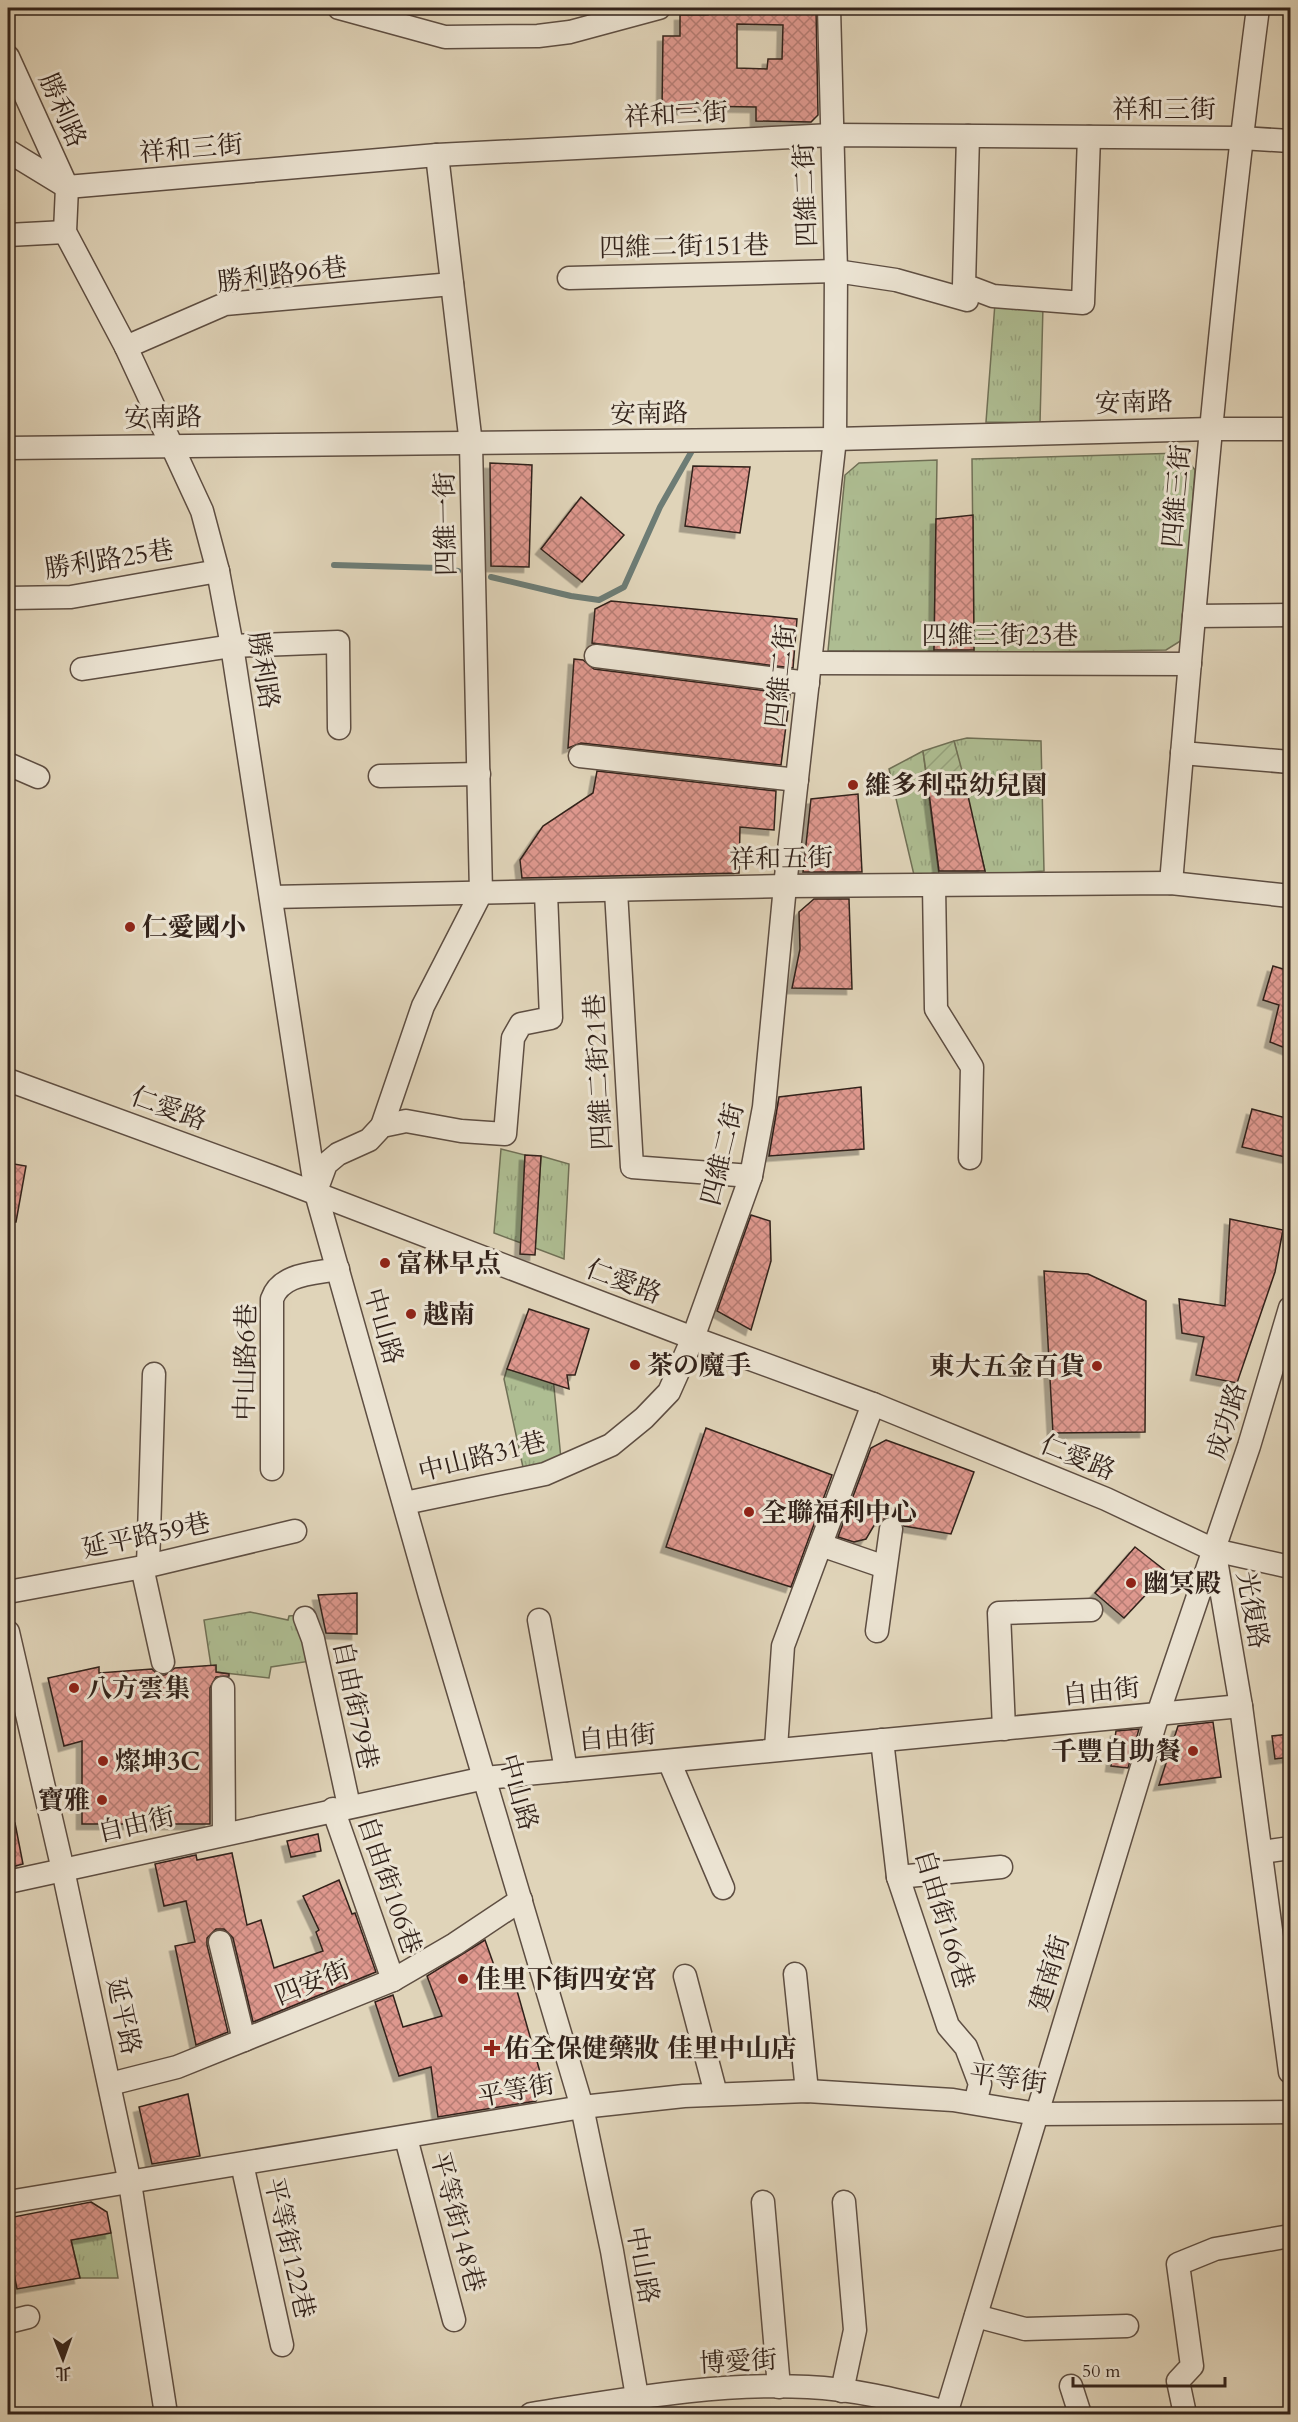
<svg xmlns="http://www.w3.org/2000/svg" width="1298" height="2422" viewBox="0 0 1298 2422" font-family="Cardo,'Noto Serif TC','Noto Serif JP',serif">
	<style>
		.grass { fill: url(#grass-tufts); stroke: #707056; stroke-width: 1.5 }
		.garden { fill: url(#garden-furrows); stroke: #707056; stroke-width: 1.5 }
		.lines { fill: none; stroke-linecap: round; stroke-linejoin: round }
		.stream { stroke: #6d7c75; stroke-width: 6 }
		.building { fill: url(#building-cross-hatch); stroke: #32221a; stroke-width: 1.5; fill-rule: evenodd; filter: url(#shadow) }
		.minor-casing { stroke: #5e4e42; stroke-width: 25 }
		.minor { stroke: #ebe3d2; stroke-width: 22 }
		.poi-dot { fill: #8f2418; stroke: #ebe3d2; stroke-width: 2 }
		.labels { text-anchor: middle; stroke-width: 6; stroke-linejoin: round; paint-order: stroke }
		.street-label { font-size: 26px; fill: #32221a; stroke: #ebe3d2 }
		.poi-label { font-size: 26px; font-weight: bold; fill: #32221a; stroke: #ebe3d2; text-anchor: start }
	</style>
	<defs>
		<pattern id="grass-tufts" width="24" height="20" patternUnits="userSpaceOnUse" patternTransform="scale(1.5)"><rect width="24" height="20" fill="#aebd92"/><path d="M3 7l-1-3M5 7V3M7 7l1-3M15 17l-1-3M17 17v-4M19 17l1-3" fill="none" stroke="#96a27d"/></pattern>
		<pattern id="garden-furrows" width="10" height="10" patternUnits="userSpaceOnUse" patternTransform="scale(1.5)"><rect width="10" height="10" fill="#aebd92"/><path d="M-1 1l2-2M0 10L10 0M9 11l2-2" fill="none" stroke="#96a27d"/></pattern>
		<pattern id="building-cross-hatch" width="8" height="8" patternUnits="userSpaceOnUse" patternTransform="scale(1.5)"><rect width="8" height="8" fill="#de988e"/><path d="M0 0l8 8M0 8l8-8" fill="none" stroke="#b57c73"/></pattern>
		<filter id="shadow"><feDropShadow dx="-5.5" dy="5.5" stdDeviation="0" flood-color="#0004"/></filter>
	</defs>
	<rect width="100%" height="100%" fill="#e0d4b9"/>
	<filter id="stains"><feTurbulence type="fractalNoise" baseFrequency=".00333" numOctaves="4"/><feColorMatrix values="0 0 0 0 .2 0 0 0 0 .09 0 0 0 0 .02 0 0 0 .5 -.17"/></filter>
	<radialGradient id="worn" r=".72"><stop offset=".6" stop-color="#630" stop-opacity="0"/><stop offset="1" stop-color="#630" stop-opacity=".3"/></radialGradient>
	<!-- grass -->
	<g class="grass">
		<path d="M995,303L1043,306L1040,423L986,422Z"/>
		<path d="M1182,453L1195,470L1182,640L1166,650L974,653L972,459Z"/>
		<path d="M937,460L934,651H828L845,475L859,463Z"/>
		<path d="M967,738L1041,741L1044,871L986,875L954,741Z"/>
		<path d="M923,751L939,875H914L889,769Z"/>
		<path d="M501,1149L525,1155L521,1243L494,1233Z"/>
		<path d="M541,1156L569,1164L564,1259L535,1248Z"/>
		<path d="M507,1369L543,1380L553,1377L561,1459L524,1472L504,1379Z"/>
		<path d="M250,1612L288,1620L289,1616L300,1615L311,1661L271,1667L269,1678L216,1672V1666H211L204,1620Z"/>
		<path d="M111,2233L118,2278H80L71,2240Z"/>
	</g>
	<!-- garden -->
	<path class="garden" d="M954,741L964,778L928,785L923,751Z"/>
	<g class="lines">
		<!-- stream -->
		<g class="stream">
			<path d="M334,565L440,568L458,571"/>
			<path d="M491,577L571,596L599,600L624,587L660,507L693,449"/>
		</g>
	</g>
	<!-- building -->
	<g class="building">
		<path d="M708,8H816L818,115L811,122L756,121V107L695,106V109H662L663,36H680V15H708ZM737,24L783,25L782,59H768L767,69L737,68Z"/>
		<path d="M490,463L532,465L529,567L491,566Z"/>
		<path d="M693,466L750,467L740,533L685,526Z"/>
		<path d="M581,497L624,535L582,582L541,549Z"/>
		<path d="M973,515L974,650H934L936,519Z"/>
		<path d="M611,601L797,619L793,668L592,643L595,609Z"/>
		<path d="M574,659L583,660L594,669L790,694L781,765L581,743L568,748Z"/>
		<path d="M597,771L776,791L774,830L740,827L739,873L522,878L520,860L543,826L593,793Z"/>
		<path d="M964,778L985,871H939L928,785Z"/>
		<path d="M858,794L862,872H803L811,799Z"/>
		<path d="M814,899H849L852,989L792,988L800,949L799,912Z"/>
		<path d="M1273,966L1290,971V1050L1270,1042L1279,1005L1263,1000Z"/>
		<path d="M861,1087L864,1149L769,1156L779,1097Z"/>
		<path d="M1252,1109L1290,1119V1158L1242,1147Z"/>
		<path d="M525,1155L541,1156L535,1255L520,1254Z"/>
		<path d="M8,1163L26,1166L16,1222H8Z"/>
		<path d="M751,1215L770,1221L771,1261L751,1330L717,1311Z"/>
		<path d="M1230,1219L1283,1230L1275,1272L1237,1383L1196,1375L1204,1337L1182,1333L1179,1299L1225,1306Z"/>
		<path d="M1044,1271L1088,1274L1146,1301L1145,1432L1053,1433Z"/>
		<path d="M529,1309L589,1329L575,1375H567L569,1389L507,1369Z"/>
		<path d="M706,1428L832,1475L791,1587L666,1547Z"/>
		<path d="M886,1440L974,1472L951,1534L904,1526L900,1519L892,1516L876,1522L866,1539L854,1542L838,1537L871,1448Z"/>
		<path d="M1135,1547L1167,1572L1124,1618L1095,1593Z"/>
		<path d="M357,1593V1634L326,1633L318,1595Z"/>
		<path d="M216,1665V1672L229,1674V1676L216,1677L210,1688V1824H82V1741L64,1746L48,1678L99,1667V1673L152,1669L158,1675H165L175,1668Z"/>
		<path d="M1213,1722L1221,1777L1159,1785L1178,1726Z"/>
		<path d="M1139,1729L1128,1768L1111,1766L1116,1731Z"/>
		<path d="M1290,1734V1757L1275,1759L1272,1736Z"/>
		<path d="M8,1823H15L23,1864L8,1868Z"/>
		<path d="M318,1834L321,1851L291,1857L287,1841Z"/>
		<path d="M232,1853L247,1925L261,1920L274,1968L323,1951L316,1932L319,1930L303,1896L339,1880L352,1914L355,1913L376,1972L253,2022L233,1938L224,1929H216L207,1938V1945L228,2032L196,2045L175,1946L195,1942L186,1901L164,1906L155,1864L196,1855L197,1860Z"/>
		<path d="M485,1940L501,1985L514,1980L544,2086L536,2101L438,2117L431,2067L399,2076L375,2002L393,1995L403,2027L442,2016L427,1976Z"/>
		<path d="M188,2094L200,2156L152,2164L139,2107Z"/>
		<path d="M91,2202L107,2212L111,2233L71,2240L80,2278L17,2289L8,2243V2218Z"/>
	</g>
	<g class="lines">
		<!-- minor casing -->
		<g class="minor-casing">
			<g id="minor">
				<path d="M339,8L445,37L538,36L570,32L659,8"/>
				<path d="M8,57L67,187L65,232L126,347L202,511L218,571L232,646L316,1193L430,1596L582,2107L612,2251L640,2414"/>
				<path d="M968,136L964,285L993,296L1083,303L1089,137"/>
				<path d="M8,151L67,187"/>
				<path d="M67,187L437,155L832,135L1241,138L1290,141"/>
				<path d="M8,235L65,232"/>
				<path d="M569,278L836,271L896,280L967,300"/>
				<path d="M126,347L225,304L452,284"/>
				<path d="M8,448L835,439L1211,429H1290"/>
				<path d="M8,598L71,597L218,571"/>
				<path d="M1194,616L1290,615"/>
				<path d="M596,656L808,683"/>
				<path d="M811,663L1190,664"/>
				<path d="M82,669L232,646L338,642L339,728"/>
				<path d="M1182,753L1290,762"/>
				<path d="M580,756L797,780"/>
				<path d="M8,764L38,777"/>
				<path d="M380,776L479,774"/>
				<path d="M1171,883C1196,590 1220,298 1258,8"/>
				<path d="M934,885L936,1009L972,1067L970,1158"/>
				<path d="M616,891L632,1167L751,1176"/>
				<path d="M271,897L785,886L1171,883L1290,896"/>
				<path d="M8,1080L273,1177L693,1338L873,1404L1106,1499L1214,1550L1290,1567"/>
				<path d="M382,1126L423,1006L481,893L471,444L437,155"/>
				<path d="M316,1191L326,1164L338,1154L369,1140L382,1126L406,1121L461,1131L505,1134L513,1038L521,1024L551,1018L546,893"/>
				<path d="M272,1469V1299C281,1273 314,1274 338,1269"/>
				<path d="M405,1503L545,1474L611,1445L644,1418L669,1392L693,1338L751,1176L764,1107L785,886L835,439L836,271L829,8"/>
				<path d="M821,1545L885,1567"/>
				<path d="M1215,1554L1241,1706L1290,2072"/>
				<path d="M148,1566L154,1374"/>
				<path d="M142,1567L163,1662"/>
				<path d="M8,1592L148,1566L295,1531"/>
				<path d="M305,1618L313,1639L349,1806"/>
				<path d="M539,1620L566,1770"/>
				<path d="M877,1631L891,1529"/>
				<path d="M8,1632L63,1870L130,2183L166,2414"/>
				<path d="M223,1688L224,1834"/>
				<path d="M1004,1729L999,1613L1091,1610"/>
				<path d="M882,1740L898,1877L948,2026L966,2047L980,2084L975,2103"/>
				<path d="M776,1748L783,1646L873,1404"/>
				<path d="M669,1761L723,1888"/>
				<path d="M333,1809L393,1980"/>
				<path d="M1262,1852L1290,1848"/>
				<path d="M898,1877L1001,1867"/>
				<path d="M8,1882L485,1778L1241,1706"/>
				<path d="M220,1942L244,2040"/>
				<path d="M795,1974L807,2091"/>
				<path d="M685,1976L716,2094"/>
				<path d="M110,2084L177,2067L393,1980L455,1944L521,1900"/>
				<path d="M406,2138L454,2320"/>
				<path d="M242,2164L282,2345"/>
				<path d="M8,2202L582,2107L684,2096L807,2091L953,2100L1037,2114L1290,2112"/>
				<path d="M763,2202L779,2387"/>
				<path d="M976,2316L1025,2329L1127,2326"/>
				<path d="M8,2322L28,2317"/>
				<path d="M1071,2386L1080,2414"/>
				<path d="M842,2391L855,2330L844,2202"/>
				<path d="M531,2414C622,2400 716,2382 808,2387C855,2389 902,2401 947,2412"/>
				<path d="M946,2414L1158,1714L1249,1446L1290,1308"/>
				<path d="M1185,2414L1178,2381L1192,2366L1178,2264L1215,2249L1290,2236"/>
			</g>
		</g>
		<!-- minor -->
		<use href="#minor" class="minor"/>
	</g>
	<!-- markers -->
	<g class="poi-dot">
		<circle cx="853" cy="785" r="6"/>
		<circle cx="130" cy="927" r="6"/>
		<circle cx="385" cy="1263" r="6"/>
		<circle cx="411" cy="1314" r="6"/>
		<circle cx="635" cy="1365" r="6"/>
		<circle cx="1097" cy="1366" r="6"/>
		<circle cx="749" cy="1512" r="6"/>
		<circle cx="1131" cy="1583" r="6"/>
		<circle cx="74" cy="1688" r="6"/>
		<circle cx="1193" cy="1751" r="6"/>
		<circle cx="103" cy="1761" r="6"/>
		<circle cx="102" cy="1800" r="6"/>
		<circle cx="463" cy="1979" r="6"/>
		<path d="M489 2039h6v6h6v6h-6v6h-6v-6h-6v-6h6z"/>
	</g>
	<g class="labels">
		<!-- street labels -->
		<g class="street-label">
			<text x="1164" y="118">祥和三街</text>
			<text transform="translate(63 110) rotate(66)" y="9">勝利路</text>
			<text transform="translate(676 114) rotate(-3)" y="9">祥和三街</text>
			<text transform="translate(191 148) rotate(-5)" y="9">祥和三街</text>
			<text transform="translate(805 195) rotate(-92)" y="9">四維二街</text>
			<text transform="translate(684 246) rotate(-1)" y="9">四維二街151巷</text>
			<text transform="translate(282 274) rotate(-7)" y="9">勝利路96巷</text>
			<text transform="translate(1134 402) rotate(-2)" y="9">安南路</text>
			<text transform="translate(649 413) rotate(-1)" y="9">安南路</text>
			<text transform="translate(163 417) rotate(-1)" y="9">安南路</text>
			<text transform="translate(1176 496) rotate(-85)" y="9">四維三街</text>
			<text transform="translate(445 524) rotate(-91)" y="9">四維一街</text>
			<text transform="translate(109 559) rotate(-9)" y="9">勝利路25巷</text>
			<text x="1000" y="644">四維三街23巷</text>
			<text transform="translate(264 670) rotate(81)" y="9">勝利路</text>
			<text transform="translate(780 676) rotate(-84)" y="9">四維二街</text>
			<text transform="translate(781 858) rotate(-1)" y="9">祥和五街</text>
			<text transform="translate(598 1072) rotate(-93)" y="9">四維二街21巷</text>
			<text transform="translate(169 1108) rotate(20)" y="9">仁愛路</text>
			<text transform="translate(722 1154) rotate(-76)" y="9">四維二街</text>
			<text transform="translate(624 1281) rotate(21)" y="9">仁愛路</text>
			<text transform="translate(384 1326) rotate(74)" y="9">中山路</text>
			<text transform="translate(245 1362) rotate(-89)" y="9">中山路6巷</text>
			<text transform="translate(1226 1421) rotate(-73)" y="9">成功路</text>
			<text transform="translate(482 1456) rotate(-14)" y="9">中山路31巷</text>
			<text transform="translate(1078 1457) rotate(22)" y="9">仁愛路</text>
			<text transform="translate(146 1535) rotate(-12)" y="9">延平路59巷</text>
			<text transform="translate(1253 1610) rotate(80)" y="9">光復路</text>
			<text transform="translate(1101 1691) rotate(-6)" y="9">自由街</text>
			<text transform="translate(356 1705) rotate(78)" y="9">自由街79巷</text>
			<text transform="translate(617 1737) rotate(-5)" y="9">自由街</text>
			<text transform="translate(519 1792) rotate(74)" y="9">中山路</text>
			<text transform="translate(136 1824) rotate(-13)" y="9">自由街</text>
			<text transform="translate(390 1885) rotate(71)" y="9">自由街106巷</text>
			<text transform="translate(945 1919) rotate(73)" y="9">自由街166巷</text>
			<text transform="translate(1049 1973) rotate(-73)" y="9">建南街</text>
			<text transform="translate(312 1982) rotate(-22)" y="9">四安街</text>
			<text transform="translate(124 2016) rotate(78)" y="9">延平路</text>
			<text transform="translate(1008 2078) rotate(8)" y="9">平等街</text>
			<text transform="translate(516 2090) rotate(-10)" y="9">平等街</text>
			<text transform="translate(458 2222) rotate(75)" y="9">平等街148巷</text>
			<text transform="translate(290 2248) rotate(77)" y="9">平等街122巷</text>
			<text transform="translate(643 2265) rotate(80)" y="9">中山路</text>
			<text transform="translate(738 2361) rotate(-3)" y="9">博愛街</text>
		</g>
		<!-- poi labels -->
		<g class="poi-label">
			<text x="865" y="794">維多利亞幼兒園</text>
			<text x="142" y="936">仁愛國小</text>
			<text x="397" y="1272">富林早点</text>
			<text x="423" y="1323">越南</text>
			<text x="647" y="1374">茶の魔手</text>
			<text x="1085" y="1375" text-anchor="end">東大五金百貨</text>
			<text x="761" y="1521">全聯福利中心</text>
			<text x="1143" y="1592">幽冥殿</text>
			<text x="86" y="1697">八方雲集</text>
			<text x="1181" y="1760" text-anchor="end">千豐自助餐</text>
			<text x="115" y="1770">燦坤3C</text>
			<text x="90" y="1809" text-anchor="end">寶雅</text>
			<text x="475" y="1988">佳里下街四安宮</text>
			<text x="504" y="2057">佑全保健藥妝 佳里中山店</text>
		</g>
	</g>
	<!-- margin -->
	<rect width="1298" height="2422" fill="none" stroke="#e0d4b9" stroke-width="30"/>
	<rect x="9" y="9" width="1280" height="2404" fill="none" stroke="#32221a" stroke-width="3"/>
	<rect x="15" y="15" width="1268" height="2392" fill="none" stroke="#32221a" stroke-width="1.5"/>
	<!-- north arrow -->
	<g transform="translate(63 2359) rotate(179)" stroke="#ebe3d2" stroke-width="4.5" paint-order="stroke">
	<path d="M0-4.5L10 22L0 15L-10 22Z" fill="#32221a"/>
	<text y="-9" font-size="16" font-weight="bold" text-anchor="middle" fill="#32221a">北</text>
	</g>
	<!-- scale -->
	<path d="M1073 2377v9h152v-9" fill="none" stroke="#32221a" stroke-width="3"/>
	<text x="1082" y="2377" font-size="18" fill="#32221a" stroke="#ebe3d2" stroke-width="4.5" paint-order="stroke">50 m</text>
	<rect width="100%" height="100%" filter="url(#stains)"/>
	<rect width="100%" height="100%" fill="url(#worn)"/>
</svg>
